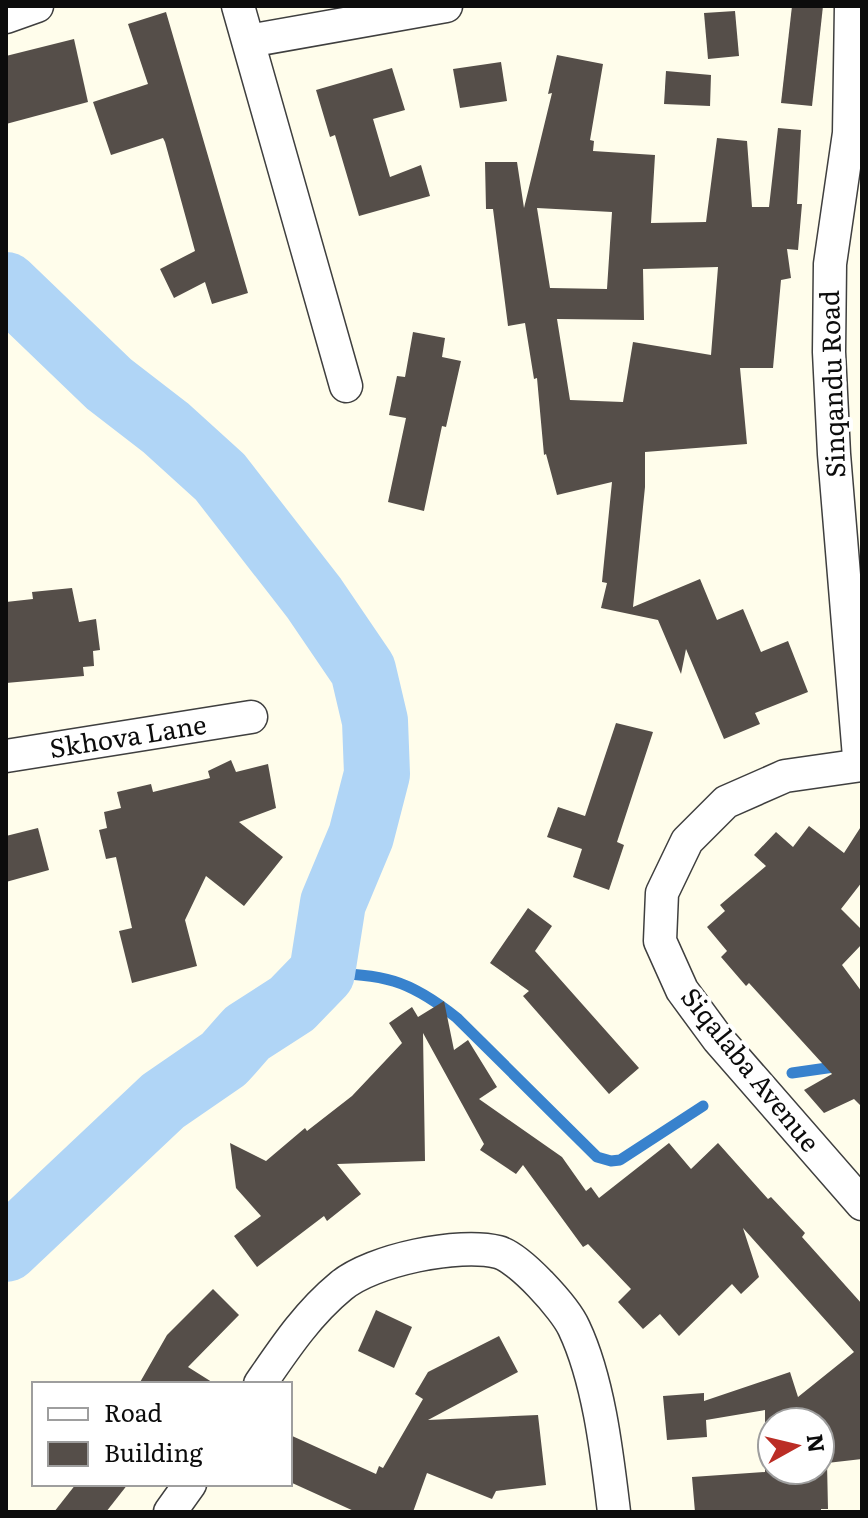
<svg xmlns="http://www.w3.org/2000/svg" width="868" height="1518" viewBox="0 0 868 1518" font-family="Literata,serif">
	<style>
		.lines { fill: none; stroke-linecap: round; stroke-linejoin: round }
		.stream { stroke: #3882cd; stroke-width: 11 }
		.river { stroke: #b0d5f6; stroke-width: 66 }
		.building { fill: #554e49; fill-rule: evenodd }
		.minor-casing { stroke: #3f3f3f; stroke-width: 35 }
		.minor { stroke: #fff; stroke-width: 32 }
		.labels { text-anchor: middle; stroke-width: 8; stroke-linejoin: round; paint-order: stroke }
		.street-label { font-size: 26px; fill: #0c0c0c; stroke: #fff }
	</style>
	<rect width="100%" height="100%" fill="#fffdeb"/>
	<g class="lines">
		<!-- stream -->
		<g class="stream">
			<path d="M322,973C384,975 407,978 457,1018L597,1157L611,1161L620,1160L703,1106"/>
			<path d="M792,1073L862,1063"/>
		</g>
		<!-- river -->
		<path class="river" d="M6,285L109,384L166,428L220,477L314,598L363,670L375,721L377,774L361,836L333,903L322,973L292,1004L247,1033L224,1059L163,1101L6,1249"/>
	</g>
	<!-- building -->
	<g class="building">
		<path d="M792,6H823L812,106L781,103Z"/>
		<path d="M735,11L739,56L708,59L704,13Z"/>
		<path d="M166,12L248,293L212,304L205,282L174,298L160,269L195,251L165,142L163,138L111,155L93,102L148,84L128,24Z"/>
		<path d="M74,39L88,102L6,124V56Z"/>
		<path d="M557,55L603,64L590,140L594,141L593,151L655,155L651,223L706,222L717,138L747,141L752,207H769L778,128L801,130L797,204H802L798,250L787,249L791,278L781,280L773,368H740L747,444L645,452V487L633,607L700,579L717,620L743,609L761,652L788,641L808,692L755,713L760,724L724,739L686,649L681,674L658,620L601,608L607,583L602,582L612,482L557,495L546,454L544,455L537,378L534,379L525,323L508,326L493,209H486L485,162H517L524,208L552,93L548,94ZM537,208L612,212L607,289L550,288ZM718,267L711,355L633,342L623,402L570,400L557,319L644,320L643,269Z"/>
		<path d="M501,62L507,101L460,108L453,69Z"/>
		<path d="M392,68L405,110L373,119L390,177L421,165L430,196L359,216L335,135L330,137L316,90Z"/>
		<path d="M666,71L711,75L710,106L664,104Z"/>
		<path d="M413,332L445,338L442,357L461,361L446,427L442,426L424,511L388,502L406,418L389,415L397,376L405,377Z"/>
		<path d="M72,588L79,622L96,619L100,650L93,651L94,666L83,667L84,676L6,683V602L33,599L32,592Z"/>
		<path d="M616,723L653,732L617,842L624,845L609,890L573,877L582,849L547,837L558,807L585,816Z"/>
		<path d="M231,760L236,772L268,764L276,808L239,822L283,857L244,906L206,876L185,920L197,966L132,983L119,931L132,928L116,857L106,859L99,830L107,828L104,812L121,808L117,792L151,784L153,792L210,778L208,771Z"/>
		<path d="M862,825V882L841,909L862,930V944L842,965L862,992V1107L854,1099L824,1113L804,1090L832,1074L749,983L746,986L721,957L727,951L707,927L725,911L720,905L766,866L754,855L776,832L793,847L809,826L844,853Z"/>
		<path d="M38,828L49,870L6,882V836Z"/>
		<path d="M528,908L552,926L535,951L639,1068L609,1094L523,996L529,991L490,963Z"/>
		<path d="M444,1001L454,1050L468,1040L497,1087L479,1099L562,1157L586,1191L591,1187L599,1198L669,1143L691,1169L718,1143L768,1199L771,1197L805,1233L802,1237L862,1304V1459L827,1463L828,1509H821V1512H695L692,1477L765,1472V1410L706,1420L707,1437L667,1440L663,1396L704,1393V1401L790,1372L798,1397L854,1352L743,1228L759,1277L741,1294L732,1284L679,1336L660,1314L643,1329L618,1302L631,1289L588,1244L583,1247L523,1165L516,1174L480,1150L484,1144L423,1033L425,1161L337,1164L361,1194L327,1221L324,1216L257,1267L234,1236L261,1216L236,1188L230,1143L266,1161L305,1128L307,1131L352,1096L402,1043L389,1023L412,1007L418,1017ZM772,1422H820V1470H772Z"/>
		<path d="M213,1289L239,1315L188,1367L215,1384H139L167,1335Z"/>
		<path d="M376,1310L412,1327L394,1368L358,1351Z"/>
		<path d="M499,1336L518,1372L428,1420L538,1415L546,1485L496,1491L492,1499L427,1473L413,1512H356L290,1482V1435L376,1474L379,1466L383,1468L423,1399L415,1394L428,1372Z"/>
		<path d="M76,1484H128L106,1512H54Z"/>
	</g>
	<g class="lines">
		<!-- minor casing -->
		<g class="minor-casing">
			<g id="minor">
				<path d="M238,6L346,386"/>
				<path d="M851,6L849,133L830,264L829,352L834,454L859,757L862,761"/>
				<path d="M6,17L37,6"/>
				<path d="M249,41L446,6"/>
				<path d="M6,756L251,717"/>
				<path d="M862,765L785,776L726,802L687,841L662,893L660,941L682,990L718,1039L862,1204"/>
				<path d="M260,1384C284,1349 307,1314 341,1286C372,1260 459,1242 498,1252C519,1257 565,1308 574,1328C599,1381 607,1454 614,1512"/>
				<path d="M170,1512L190,1484"/>
			</g>
		</g>
		<!-- minor -->
		<use href="#minor" class="minor"/>
	</g>
	<g class="labels">
		<!-- street labels -->
		<g class="street-label">
			<text transform="translate(833 384) rotate(-92)" y="9">Sinqandu Road</text>
			<text transform="translate(128 737) rotate(-9)" y="9">Skhova Lane</text>
			<text transform="translate(750 1070) rotate(51)" y="9">Siqalaba Avenue</text>
		</g>
	</g>
	<!-- border -->
	<rect width="868" height="1518" fill="none" stroke="#0c0c0c" stroke-width="16"/>
	<!-- legend -->
	<rect x="32" y="1382" width="260" height="104" fill="#ffffff" stroke="#9e9e9e" stroke-width="2"/>
	<rect x="48" y="1408" width="40" height="12" fill="#ffffff" stroke="#9e9e9e" stroke-width="2"/>
	<text x="104" y="1422" font-size="24" fill="#0c0c0c">Road</text>
	<rect x="48" y="1442" width="40" height="24" fill="#554e49" stroke="#9e9e9e" stroke-width="2"/>
	<text x="104" y="1462" font-size="24" fill="#0c0c0c">Building</text>
	<!-- north arrow -->
	<g transform="translate(796 1446) rotate(82)"><circle r="38" fill="#ffffff" stroke="#9e9e9e" stroke-width="2"/>
	<path d="M0-6L14 30L0 20L-14 30Z" fill="#bb2d25"/>
	<text y="-12" font-size="22" font-weight="bold" text-anchor="middle" fill="#0c0c0c">N</text>
	</g>
</svg>
